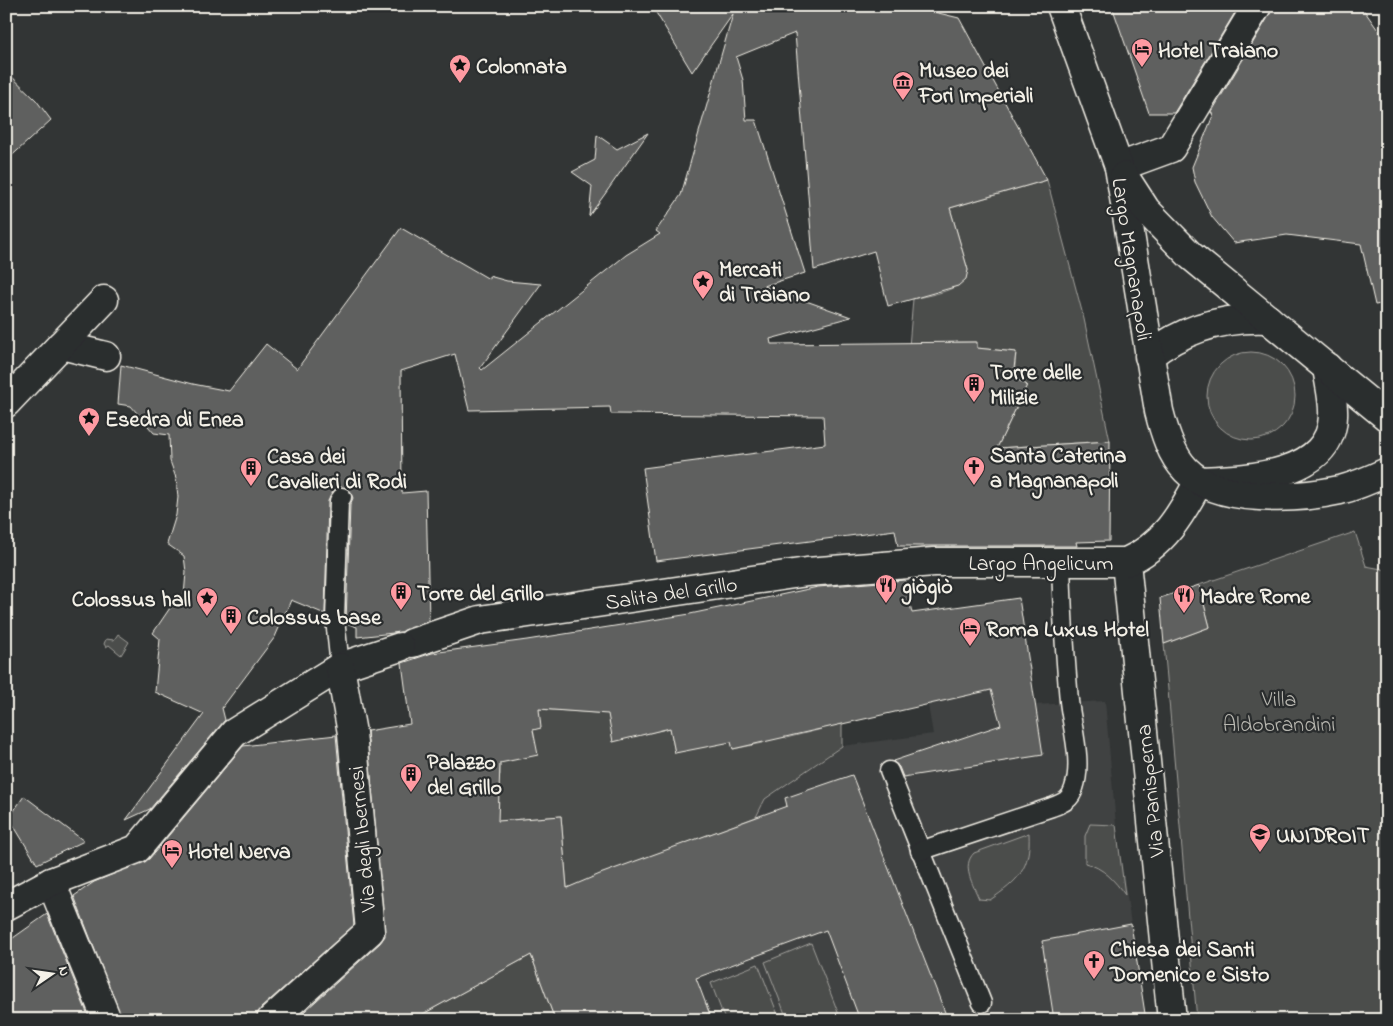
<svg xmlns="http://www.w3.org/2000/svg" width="1393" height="1026" viewBox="0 0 1393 1026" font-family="'Indie Flower',sans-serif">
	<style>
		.built { fill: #404242 }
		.green { fill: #4b4d4c; stroke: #a09f9a }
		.building { fill: #5f605f; stroke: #f4f1e8 }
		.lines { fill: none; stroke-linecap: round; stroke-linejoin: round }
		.lane-casing { stroke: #f4f1e8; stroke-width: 21 }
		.street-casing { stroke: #f4f1e8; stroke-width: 31 }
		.secondary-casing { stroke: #f4f1e8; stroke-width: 31 }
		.lane { stroke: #2a2d2e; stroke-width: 18 }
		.street { stroke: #2a2d2e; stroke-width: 28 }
		.secondary { stroke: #2a2d2e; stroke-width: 28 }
		.labels { text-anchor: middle; stroke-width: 4.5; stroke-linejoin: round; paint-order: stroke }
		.poi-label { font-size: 22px; font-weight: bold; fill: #f4f1e8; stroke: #2a2d2e; text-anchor: start }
		.street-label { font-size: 22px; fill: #f4f1e8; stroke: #2a2d2e }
		.park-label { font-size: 22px; fill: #b9b8b1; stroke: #2a2d2e }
	</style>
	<rect width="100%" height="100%" fill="#323535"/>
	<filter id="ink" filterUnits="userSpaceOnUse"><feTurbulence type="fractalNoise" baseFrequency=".02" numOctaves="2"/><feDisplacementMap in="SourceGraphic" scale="10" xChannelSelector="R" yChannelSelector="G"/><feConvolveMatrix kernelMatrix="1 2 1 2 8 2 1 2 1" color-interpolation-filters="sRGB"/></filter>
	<g filter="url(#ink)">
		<!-- built -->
		<path class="built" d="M1019,598L1035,705L1105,701L1116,825L1131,924L1042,941L1054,1020H405L561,896L567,888L756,817L765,799L842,746L933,734L912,613Z"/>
		<!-- green -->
		<g class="green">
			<path d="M1047,180L1084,319L1110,441L997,448L1027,385L1014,377L1016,352L977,348L976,342H956L955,352L909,347L913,299C932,294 963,292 968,270L950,208Z"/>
			<circle cx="1251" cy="396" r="44"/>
			<path d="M1355,532L1366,566L1387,570V1011L1368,1020H1197L1164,644L1210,627L1199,585Z"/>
			<path d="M118,634L129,642L121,655L109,645L106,647L104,644L106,639L114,640Z"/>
			<path d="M636,681L613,741L670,728L675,753L730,737L733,749L763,743L758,714L780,709L786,738L822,729L816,701L842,720V746L765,799L756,817L567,888L561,816L456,825L500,775V763L533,730L539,709L597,713Z"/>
			<path d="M1090,824L1116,825L1125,895C1114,880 1104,868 1085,863V836Z"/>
			<path d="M1029,833C1031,869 1018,881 990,900L979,899C973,884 961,866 974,853Z"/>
			<path d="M811,943L841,1020L787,1019L765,962Z"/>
			<path d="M531,955L555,1020H412Z"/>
			<path d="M758,964L780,1020H725L711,983Z"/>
		</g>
		<!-- building -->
		<g class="building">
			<path d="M652,6H910L959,18L1047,180L950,208L968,270L966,279L958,286L888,306L874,251L814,270L795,33L736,57L743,80L746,120H756L805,273L764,286L851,317L770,339L771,344L977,342V348L1016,352L1013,377L1027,385L997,448L1110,441L1109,541L1076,542L1077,546H898L895,530L656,561L643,468L825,444L823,416L611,414L610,407L469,410L455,354L401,371L402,493L426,491L429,621L402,632L357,637V627L346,623L350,505L353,498L348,488L337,487L328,501L325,614L291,600L275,637L222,708L225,720L150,809L126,820L204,714L155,692L160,639L153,633L172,605L184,596L186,572L184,556L167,544L176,515L178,497L176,478L170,461L169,435L154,433L131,406L118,404L121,365L193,384L229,391L266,344L297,369L401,228L489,279V276L507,281L541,284L480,368L482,370L626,255L660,234L656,231L681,195L733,14L692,72Z"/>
			<path d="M1112,6H1239L1174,113H1149Z"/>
			<path d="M1273,6H1361L1387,43V303L1375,305L1361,244L1287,235L1234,243L1212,217L1195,182L1192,167L1214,113H1211L1270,14Z"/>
			<path d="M6,71L36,100L51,120L6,161Z"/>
			<path d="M648,133L605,194L589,216L592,186L572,172L595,160L597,135L617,149Z"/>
			<path d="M905,580L912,613L1019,598L1043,755L903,777L899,767L893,761L1001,725L991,690L733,749L731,742L675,753L670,728L613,742L608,714L539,709L541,728L533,730L538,755L500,763L498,821L561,816L567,888L600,874L787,806L785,798L852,775L948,1020H860L826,930L696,978L712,1020H555L531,955L412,1020H295L380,943L385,936L367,731L410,724L402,663L432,653L527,640L690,614L818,587Z"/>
			<path d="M1199,585L1210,627L1164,644L1160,598Z"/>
			<path d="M336,735L354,925L261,1008L256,1020H122L74,896L94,882L149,859L243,746Z"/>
			<path d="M24,796L84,841L37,864L9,818Z"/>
			<path d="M47,914L90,1020H6V943Z"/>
			<path d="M1131,924L1146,1020H1054L1042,941Z"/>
		</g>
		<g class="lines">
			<!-- lane casing -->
			<g class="lane-casing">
				<g id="lane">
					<path d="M340,667L335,619L339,501L342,497"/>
					<path d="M889,771L982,1003"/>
					<path d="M920,851L1052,807C1063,803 1071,800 1074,788C1083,762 1072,728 1069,701C1065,654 1062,607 1061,560"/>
				</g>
			</g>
			<!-- street casing -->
			<g class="street-casing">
				<g id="street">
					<path d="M1119,167L1171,148L1257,6"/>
					<path d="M61,345L106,356"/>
					<path d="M1149,356C1184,328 1223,317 1268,319"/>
					<path d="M6,403L104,300"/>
					<path d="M1126,562L1172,1020"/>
					<path d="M412,643L480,620L807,572L934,562H1126C1163,546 1181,515 1199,481C1244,479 1331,478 1333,416C1334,400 1329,383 1327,367"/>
					<path d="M51,882L107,1020"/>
					<path d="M6,906L51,882L137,849L234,733L340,667L400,647"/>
					<path d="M271,1020L370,931L352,733L340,667"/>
				</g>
			</g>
			<!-- secondary casing -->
			<g class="secondary-casing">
				<g id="secondary">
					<path d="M1061,6L1119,167L1159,411C1164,431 1171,455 1186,470C1219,504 1298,499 1340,490C1356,486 1372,479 1387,472"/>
					<path d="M1124,176L1146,210L1191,256L1387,417"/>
				</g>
			</g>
			<!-- lane -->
			<use href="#lane" class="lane"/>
			<!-- street -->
			<use href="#street" class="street"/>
			<!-- secondary -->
			<use href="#secondary" class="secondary"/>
		</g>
	</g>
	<!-- icons -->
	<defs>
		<g id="hotel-pin" transform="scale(1.125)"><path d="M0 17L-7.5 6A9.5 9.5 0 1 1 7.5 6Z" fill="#ff9aa2" stroke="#2a2d2e"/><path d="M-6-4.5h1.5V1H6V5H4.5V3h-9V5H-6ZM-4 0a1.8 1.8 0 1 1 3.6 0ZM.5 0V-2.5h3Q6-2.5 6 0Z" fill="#111"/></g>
		<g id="sight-pin" transform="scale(1.125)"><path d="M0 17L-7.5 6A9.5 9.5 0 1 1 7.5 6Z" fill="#ff9aa2" stroke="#2a2d2e"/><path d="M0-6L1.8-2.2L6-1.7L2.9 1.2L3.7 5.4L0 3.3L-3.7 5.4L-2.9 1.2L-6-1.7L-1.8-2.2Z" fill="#111"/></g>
		<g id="museum-pin" transform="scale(1.125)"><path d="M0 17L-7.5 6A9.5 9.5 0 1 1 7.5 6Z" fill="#ff9aa2" stroke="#2a2d2e"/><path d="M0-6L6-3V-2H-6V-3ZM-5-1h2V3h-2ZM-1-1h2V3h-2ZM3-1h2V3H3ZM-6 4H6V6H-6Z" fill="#111"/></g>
		<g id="building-pin" transform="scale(1.125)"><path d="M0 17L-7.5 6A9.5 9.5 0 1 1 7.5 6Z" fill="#ff9aa2" stroke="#2a2d2e"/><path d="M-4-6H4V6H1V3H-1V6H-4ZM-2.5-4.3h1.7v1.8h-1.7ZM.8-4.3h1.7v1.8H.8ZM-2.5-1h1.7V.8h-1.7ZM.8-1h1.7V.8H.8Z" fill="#111"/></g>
		<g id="church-pin" transform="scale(1.125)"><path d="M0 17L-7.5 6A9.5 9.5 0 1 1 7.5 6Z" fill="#ff9aa2" stroke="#2a2d2e"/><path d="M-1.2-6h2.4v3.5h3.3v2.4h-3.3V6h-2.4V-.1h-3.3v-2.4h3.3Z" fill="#111"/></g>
		<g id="restaurant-pin" transform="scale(1.125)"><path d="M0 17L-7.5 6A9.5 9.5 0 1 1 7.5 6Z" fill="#ff9aa2" stroke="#2a2d2e"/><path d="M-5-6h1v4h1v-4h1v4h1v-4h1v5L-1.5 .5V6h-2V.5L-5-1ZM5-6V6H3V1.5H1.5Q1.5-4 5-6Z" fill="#111"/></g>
		<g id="school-pin" transform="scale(1.125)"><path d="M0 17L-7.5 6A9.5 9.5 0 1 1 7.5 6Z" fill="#ff9aa2" stroke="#2a2d2e"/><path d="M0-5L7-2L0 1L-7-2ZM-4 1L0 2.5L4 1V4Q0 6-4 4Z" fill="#111"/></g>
	</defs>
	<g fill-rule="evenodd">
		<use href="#hotel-pin" x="1142" y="49"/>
		<use href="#sight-pin" x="460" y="65"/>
		<use href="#museum-pin" x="903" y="82"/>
		<use href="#sight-pin" x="703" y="281"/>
		<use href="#building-pin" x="974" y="384"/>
		<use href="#sight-pin" x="89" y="418"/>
		<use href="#church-pin" x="974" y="467"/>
		<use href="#building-pin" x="251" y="468"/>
		<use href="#restaurant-pin" x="886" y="585"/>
		<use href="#building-pin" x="401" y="592"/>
		<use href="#restaurant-pin" x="1184" y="595"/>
		<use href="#sight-pin" x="207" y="598"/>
		<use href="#building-pin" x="231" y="616"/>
		<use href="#hotel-pin" x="970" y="628"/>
		<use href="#building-pin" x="411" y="774"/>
		<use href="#school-pin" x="1260" y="834"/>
		<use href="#hotel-pin" x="172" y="850"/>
		<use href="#church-pin" x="1094" y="961"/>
	</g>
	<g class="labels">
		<!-- poi labels -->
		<g class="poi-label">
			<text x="1158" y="57">Hotel Traiano</text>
			<text x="476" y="73">Colonnata</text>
			<text x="919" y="77">Museo dei<tspan x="919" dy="25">Fori Imperiali</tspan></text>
			<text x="719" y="276">Mercati<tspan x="719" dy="25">di Traiano</tspan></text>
			<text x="990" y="379">Torre delle<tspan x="990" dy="25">Milizie</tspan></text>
			<text x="105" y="426">Esedra di Enea</text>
			<text x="990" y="462">Santa Caterina<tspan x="990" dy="25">a Magnanapoli</tspan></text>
			<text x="267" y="463">Casa dei<tspan x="267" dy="25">Cavalieri di Rodi</tspan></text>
			<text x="902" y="593">giògiò</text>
			<text x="417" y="600">Torre del Grillo</text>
			<text x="1200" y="603">Madre Rome</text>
			<text x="191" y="606" text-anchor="end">Colossus hall</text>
			<text x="247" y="624">Colossus base</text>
			<text x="986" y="636">Roma Luxus Hotel</text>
			<text x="427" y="769">Palazzo<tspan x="427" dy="25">del Grillo</tspan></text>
			<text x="1276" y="842">UNIDROIT</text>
			<text x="188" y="858">Hotel Nerva</text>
			<text x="1110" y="956">Chiesa dei Santi<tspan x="1110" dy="25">Domenico e Sisto</tspan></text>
		</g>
		<!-- street labels -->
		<g class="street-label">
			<text transform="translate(1133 259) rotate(81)" y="8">Largo Magnanapoli</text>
			<text x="1041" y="570">Largo Angelicum</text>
			<text transform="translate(671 592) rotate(-8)" y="8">Salita del Grillo</text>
			<text transform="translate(1149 791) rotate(-96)" y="8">Via Panisperna</text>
			<text transform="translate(361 839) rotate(-95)" y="8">Via degli Ibernesi</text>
		</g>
		<!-- park labels -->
		<g class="park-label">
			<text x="1279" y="706">Villa<tspan x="1279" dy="25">Aldobrandini</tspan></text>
		</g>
	</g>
	<!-- margin -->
	<rect width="1393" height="1026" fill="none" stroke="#2a2d2e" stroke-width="25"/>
	<rect x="12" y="12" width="1368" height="1001" fill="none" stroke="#f4f1e8" stroke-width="2" filter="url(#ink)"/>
	<!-- north arrow -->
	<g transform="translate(52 974) rotate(77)" stroke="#2a2d2e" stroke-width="4" paint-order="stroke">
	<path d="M0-4L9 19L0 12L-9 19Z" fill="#f4f1e8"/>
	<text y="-8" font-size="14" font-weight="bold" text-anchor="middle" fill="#f4f1e8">N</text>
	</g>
</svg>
